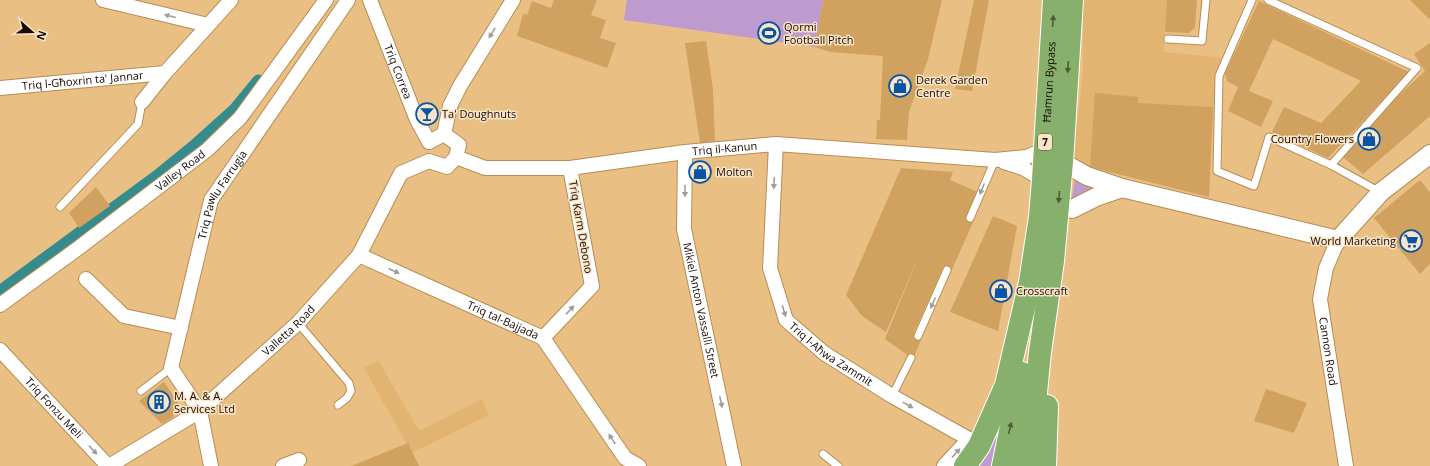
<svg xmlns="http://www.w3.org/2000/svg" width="1430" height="466" viewBox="0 0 1430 466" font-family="'Open Sans',sans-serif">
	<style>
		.built { fill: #e3b471 }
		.green { fill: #be9bcf }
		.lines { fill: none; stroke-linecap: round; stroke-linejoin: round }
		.canal { stroke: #368c8c; stroke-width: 15 }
		.building { fill: #d1a25f }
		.service-casing { stroke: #b68d53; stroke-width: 9 }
		.minor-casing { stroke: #b68d53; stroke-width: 16 }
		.tertiary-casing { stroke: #b68d53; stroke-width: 20 }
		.trunk-casing { stroke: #fff; stroke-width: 24 }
		.service { stroke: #fff; stroke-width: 7 }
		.minor { stroke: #fff; stroke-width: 14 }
		.tertiary { stroke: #fff; stroke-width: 18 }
		.trunk { stroke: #86b06c; stroke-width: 22 }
		.oneway { fill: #a29c99 }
		.oneway2 { fill: #4e5c36 }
		.labels { text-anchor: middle; stroke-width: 3; stroke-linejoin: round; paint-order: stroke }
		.shield { fill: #fae4c7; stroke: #5b4a3c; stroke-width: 1 }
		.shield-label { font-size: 10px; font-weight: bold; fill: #170800 }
		.poi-label { font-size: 11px; fill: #170800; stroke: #fae4c7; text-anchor: start }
		.street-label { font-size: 11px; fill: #170800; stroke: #fae4c7 }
	</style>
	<rect width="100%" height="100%" fill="#eabf84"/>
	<!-- built -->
	<g class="built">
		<path d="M1083,0H1167L1164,52L1226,58L1215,78L1209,197L1078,164L1073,153L1083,74Z"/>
		<path d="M378,360L419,431L482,399L489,415L412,453L364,368Z"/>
	</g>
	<!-- green -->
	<g class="green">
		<path d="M627,0H823L815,47L624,20Z"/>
		<path d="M1075,180L1104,185L1071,203Z"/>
		<path d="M1006,411L992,466H974Z"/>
	</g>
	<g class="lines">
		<!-- canal -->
		<path class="canal" d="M0,293L158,177L196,146L236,110L259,82"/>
	</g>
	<!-- building -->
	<g class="building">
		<path d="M554,0H597L591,15L606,20L600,38L616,43L607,68L517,36L523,14L527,15L532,1L551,8Z"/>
		<path d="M823,0H942L928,59L909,112L907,140L876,139L877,120H880L883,56L830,52L815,47Z"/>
		<path d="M974,0H989L972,91L955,89Z"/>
		<path d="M1167,0H1197L1195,27L1189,33L1165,32Z"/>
		<path d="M1410,0H1430V20Z"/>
		<path d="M1259,1L1409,72L1328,158L1272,132L1284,107L1321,123L1361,81L1273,39L1249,91L1273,101L1261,127L1228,111L1238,87L1227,81L1225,73Z"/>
		<path d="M706,41L713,89L715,141L700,143L685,43Z"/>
		<path d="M1430,43V116L1363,174L1343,157L1396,98L1425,71L1414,54Z"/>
		<path d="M1095,93L1138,97V103L1213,107L1209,197L1090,167Z"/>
		<path d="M901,168L953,172L950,180L978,192L967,216L974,220L951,272L943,268L914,333L922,338L913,359L885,339L920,253L886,332L862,316L846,295Z"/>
		<path d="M1420,180L1430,192V264L1420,274L1374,218Z"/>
		<path d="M96,187L110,206L79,228L69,213Z"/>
		<path d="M993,216L1017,226L998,331L950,312Z"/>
		<path d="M164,382L179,404L175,407L173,417L162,424L139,401Z"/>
		<path d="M1266,389L1307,403L1294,433L1254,421Z"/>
		<path d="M408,443L419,466H351Z"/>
	</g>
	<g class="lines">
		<!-- service casing -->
		<g class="service-casing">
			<g id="service">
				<path d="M1252,0L1219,76L1217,171L1254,186L1269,137L1331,165L1380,192"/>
				<path d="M1268,0L1417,68L1331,165"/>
				<path d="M1168,39L1202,41L1206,0"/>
				<path d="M60,207L138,124L142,102"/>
				<path d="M970,218L995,160"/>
				<path d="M298,323L349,383L351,391L347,398L338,405"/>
				<path d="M918,336L947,270"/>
				<path d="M141,391L171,368"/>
				<path d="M892,396L911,358"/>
				<path d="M823,454L838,466"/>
			</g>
		</g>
		<!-- minor casing -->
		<g class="minor-casing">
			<g id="minor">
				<path d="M103,0L208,25"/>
				<path id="s1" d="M370,0L417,120L429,142"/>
				<path id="s2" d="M0,88L165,73"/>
				<path d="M142,102L165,73L231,0"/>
				<path d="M429,142L444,134L450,106L460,86L513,0"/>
				<path id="s3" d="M776,144L770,268L786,320L824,353L892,396L969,439L944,466"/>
				<path id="s4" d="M685,152L684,229L734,466"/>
				<path id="s5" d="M456,157L485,168H570L685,152L776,144L995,160L1027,157L1045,149"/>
				<path d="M1004,162L1023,168L1043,180"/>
				<path id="s6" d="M1338,240L1326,268L1320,299L1346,466"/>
				<path id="s7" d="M359,255L543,338L625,458L639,466"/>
				<path d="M86,279L124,316L181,328"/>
				<path id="s8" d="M0,305L77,249L207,150L240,118L326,0"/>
				<path d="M543,338L592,286L570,168"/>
				<path id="s9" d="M0,350L108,466"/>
				<path id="s10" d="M109,466L200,411L298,323L359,255L401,173L429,161L447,167L456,157L459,145L444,134"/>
				<path id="s11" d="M211,466L200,411L171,368L211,200L348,0"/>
				<path d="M283,466L299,460"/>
			</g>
		</g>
		<!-- tertiary casing -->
		<g class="tertiary-casing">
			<g id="tertiary">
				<path d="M1062,162L1087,176L1122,188L1338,240L1381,192L1430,154"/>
				<path d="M1072,209L1096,197L1122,188"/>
			</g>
		</g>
		<!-- trunk casing -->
		<g class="trunk-casing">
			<g id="trunk">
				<path id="s12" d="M965,466L979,446L1006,385L1030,282L1040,217L1043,180L1054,0"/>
				<path d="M1003,466L1022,373"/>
				<path d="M1024,466L1033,423L1040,352L1053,261L1062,162L1072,0"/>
				<path d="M1045,466L1047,406"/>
			</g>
		</g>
		<!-- service -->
		<use href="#service" class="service"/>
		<!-- minor -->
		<use href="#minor" class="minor"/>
		<!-- tertiary -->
		<use href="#tertiary" class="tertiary"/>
		<!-- trunk -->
		<use href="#trunk" class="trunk"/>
	</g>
	<!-- one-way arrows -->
	<defs><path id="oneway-solid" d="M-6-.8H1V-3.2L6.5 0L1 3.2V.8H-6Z"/></defs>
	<g class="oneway">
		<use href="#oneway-solid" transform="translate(170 16) rotate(-166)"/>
		<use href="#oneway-solid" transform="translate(492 33) rotate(122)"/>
		<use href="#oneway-solid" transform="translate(774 183) rotate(93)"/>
		<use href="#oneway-solid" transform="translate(982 189) rotate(113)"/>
		<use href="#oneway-solid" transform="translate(685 191) rotate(90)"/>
		<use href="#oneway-solid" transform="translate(394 271) rotate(24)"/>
		<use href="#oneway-solid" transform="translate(933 303) rotate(114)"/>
		<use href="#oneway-solid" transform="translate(570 310) rotate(-47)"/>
		<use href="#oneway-solid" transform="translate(784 311) rotate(73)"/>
		<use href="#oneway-solid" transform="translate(721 402) rotate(78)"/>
		<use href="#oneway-solid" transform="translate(908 405) rotate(29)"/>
		<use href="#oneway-solid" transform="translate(612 439) rotate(-124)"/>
		<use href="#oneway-solid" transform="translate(93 450) rotate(47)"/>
		<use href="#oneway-solid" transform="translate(956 453) rotate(-48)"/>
	</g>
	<g class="oneway2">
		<use href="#oneway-solid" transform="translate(1053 21) rotate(-86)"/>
		<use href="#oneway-solid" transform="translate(1068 67) rotate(94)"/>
		<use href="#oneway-solid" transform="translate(1059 197) rotate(95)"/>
		<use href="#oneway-solid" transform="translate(1010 428) rotate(-78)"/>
	</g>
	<!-- icons -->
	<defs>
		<g id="stadium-ring" transform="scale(1.15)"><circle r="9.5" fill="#fae4c7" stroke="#0654a3" stroke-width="1.5"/><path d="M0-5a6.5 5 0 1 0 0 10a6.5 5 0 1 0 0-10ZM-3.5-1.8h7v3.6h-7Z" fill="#0654a3"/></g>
		<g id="shop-ring" transform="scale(1.15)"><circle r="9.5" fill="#fae4c7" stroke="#0654a3" stroke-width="1.5"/><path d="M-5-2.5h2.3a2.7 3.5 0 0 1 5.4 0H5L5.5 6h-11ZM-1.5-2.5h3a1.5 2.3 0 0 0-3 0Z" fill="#0654a3"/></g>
		<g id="bar-ring" transform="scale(1.15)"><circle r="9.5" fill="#fae4c7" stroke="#0654a3" stroke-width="1.5"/><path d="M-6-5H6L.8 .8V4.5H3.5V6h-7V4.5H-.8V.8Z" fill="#0654a3"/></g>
		<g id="supermarket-ring" transform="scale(1.15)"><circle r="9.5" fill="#fae4c7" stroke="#0654a3" stroke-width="1.5"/><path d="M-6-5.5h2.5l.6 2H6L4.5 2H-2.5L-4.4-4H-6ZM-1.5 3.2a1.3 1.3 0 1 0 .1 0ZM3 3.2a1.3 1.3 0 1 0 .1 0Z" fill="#0654a3"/></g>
		<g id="building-ring" transform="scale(1.15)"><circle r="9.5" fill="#fae4c7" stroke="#0654a3" stroke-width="1.5"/><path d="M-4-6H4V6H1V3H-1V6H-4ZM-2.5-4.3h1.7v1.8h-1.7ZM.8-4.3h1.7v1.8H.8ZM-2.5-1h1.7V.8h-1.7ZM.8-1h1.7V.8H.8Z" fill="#0654a3"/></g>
	</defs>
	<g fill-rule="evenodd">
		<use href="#stadium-ring" x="769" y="33"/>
		<use href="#shop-ring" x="900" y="86"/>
		<use href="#bar-ring" x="427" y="114"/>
		<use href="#shop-ring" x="1369" y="139"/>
		<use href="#shop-ring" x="700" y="172"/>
		<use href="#supermarket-ring" x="1411" y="241"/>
		<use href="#shop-ring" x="1001" y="291"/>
		<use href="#building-ring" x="159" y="402"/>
	</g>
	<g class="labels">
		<!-- shield labels -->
		<rect class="shield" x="1038" y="134" width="14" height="16" rx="3"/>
		<g class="shield-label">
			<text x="1045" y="146">7</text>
		</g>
		<!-- poi labels -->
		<g class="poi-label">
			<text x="784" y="31">Qormi<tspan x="784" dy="13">Football Pitch</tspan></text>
			<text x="916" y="84">Derek Garden<tspan x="916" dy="13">Centre</tspan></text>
			<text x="442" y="118">Ta' Doughnuts</text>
			<text x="1354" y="143" text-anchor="end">Country Flowers</text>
			<text x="716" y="176">Molton</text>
			<text x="1396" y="245" text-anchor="end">World Marketing</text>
			<text x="1016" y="295">Crosscraft</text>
			<text x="174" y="400">M. A. &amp; A.<tspan x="174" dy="13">Services Ltd</tspan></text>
		</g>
		<!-- street labels -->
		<g class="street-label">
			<text dy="4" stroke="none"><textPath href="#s1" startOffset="77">Triq Correa</textPath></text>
			<text dy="4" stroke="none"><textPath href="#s2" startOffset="83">Triq l-Għoxrin ta' Jannar</textPath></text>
			<text dy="4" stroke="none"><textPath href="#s12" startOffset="398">Ħamrun Bypass</textPath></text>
			<text dy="4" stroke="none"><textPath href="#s5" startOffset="272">Triq il-Kanun</textPath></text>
			<text dy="4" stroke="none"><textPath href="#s8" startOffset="225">Valley Road</textPath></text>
			<text dy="4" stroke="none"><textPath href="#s11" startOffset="290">Triq Pawlu Farrugia</textPath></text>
			<text transform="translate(581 227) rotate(80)" y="4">Triq Karm Debono</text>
			<text dy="4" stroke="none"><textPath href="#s4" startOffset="160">Mikiel Anton Vassalli Street</textPath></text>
			<text dy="4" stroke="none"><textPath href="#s7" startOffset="158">Triq tal-Bajjada</textPath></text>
			<text dy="4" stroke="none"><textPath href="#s10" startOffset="226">Valletta Road</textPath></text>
			<text dy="4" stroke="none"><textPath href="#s6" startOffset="115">Cannon Road</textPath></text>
			<text dy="4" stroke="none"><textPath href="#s3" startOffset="235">Triq l-Aħwa Zammit</textPath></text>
			<text dy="4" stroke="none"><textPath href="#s9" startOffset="79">Triq Fonzu Meli</textPath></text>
		</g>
	</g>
	<!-- north arrow -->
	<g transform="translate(32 32) rotate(110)" stroke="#fae4c7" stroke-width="3" paint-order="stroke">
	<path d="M0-3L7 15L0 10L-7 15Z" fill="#170800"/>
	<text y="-6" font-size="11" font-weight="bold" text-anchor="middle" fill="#170800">N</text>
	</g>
</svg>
